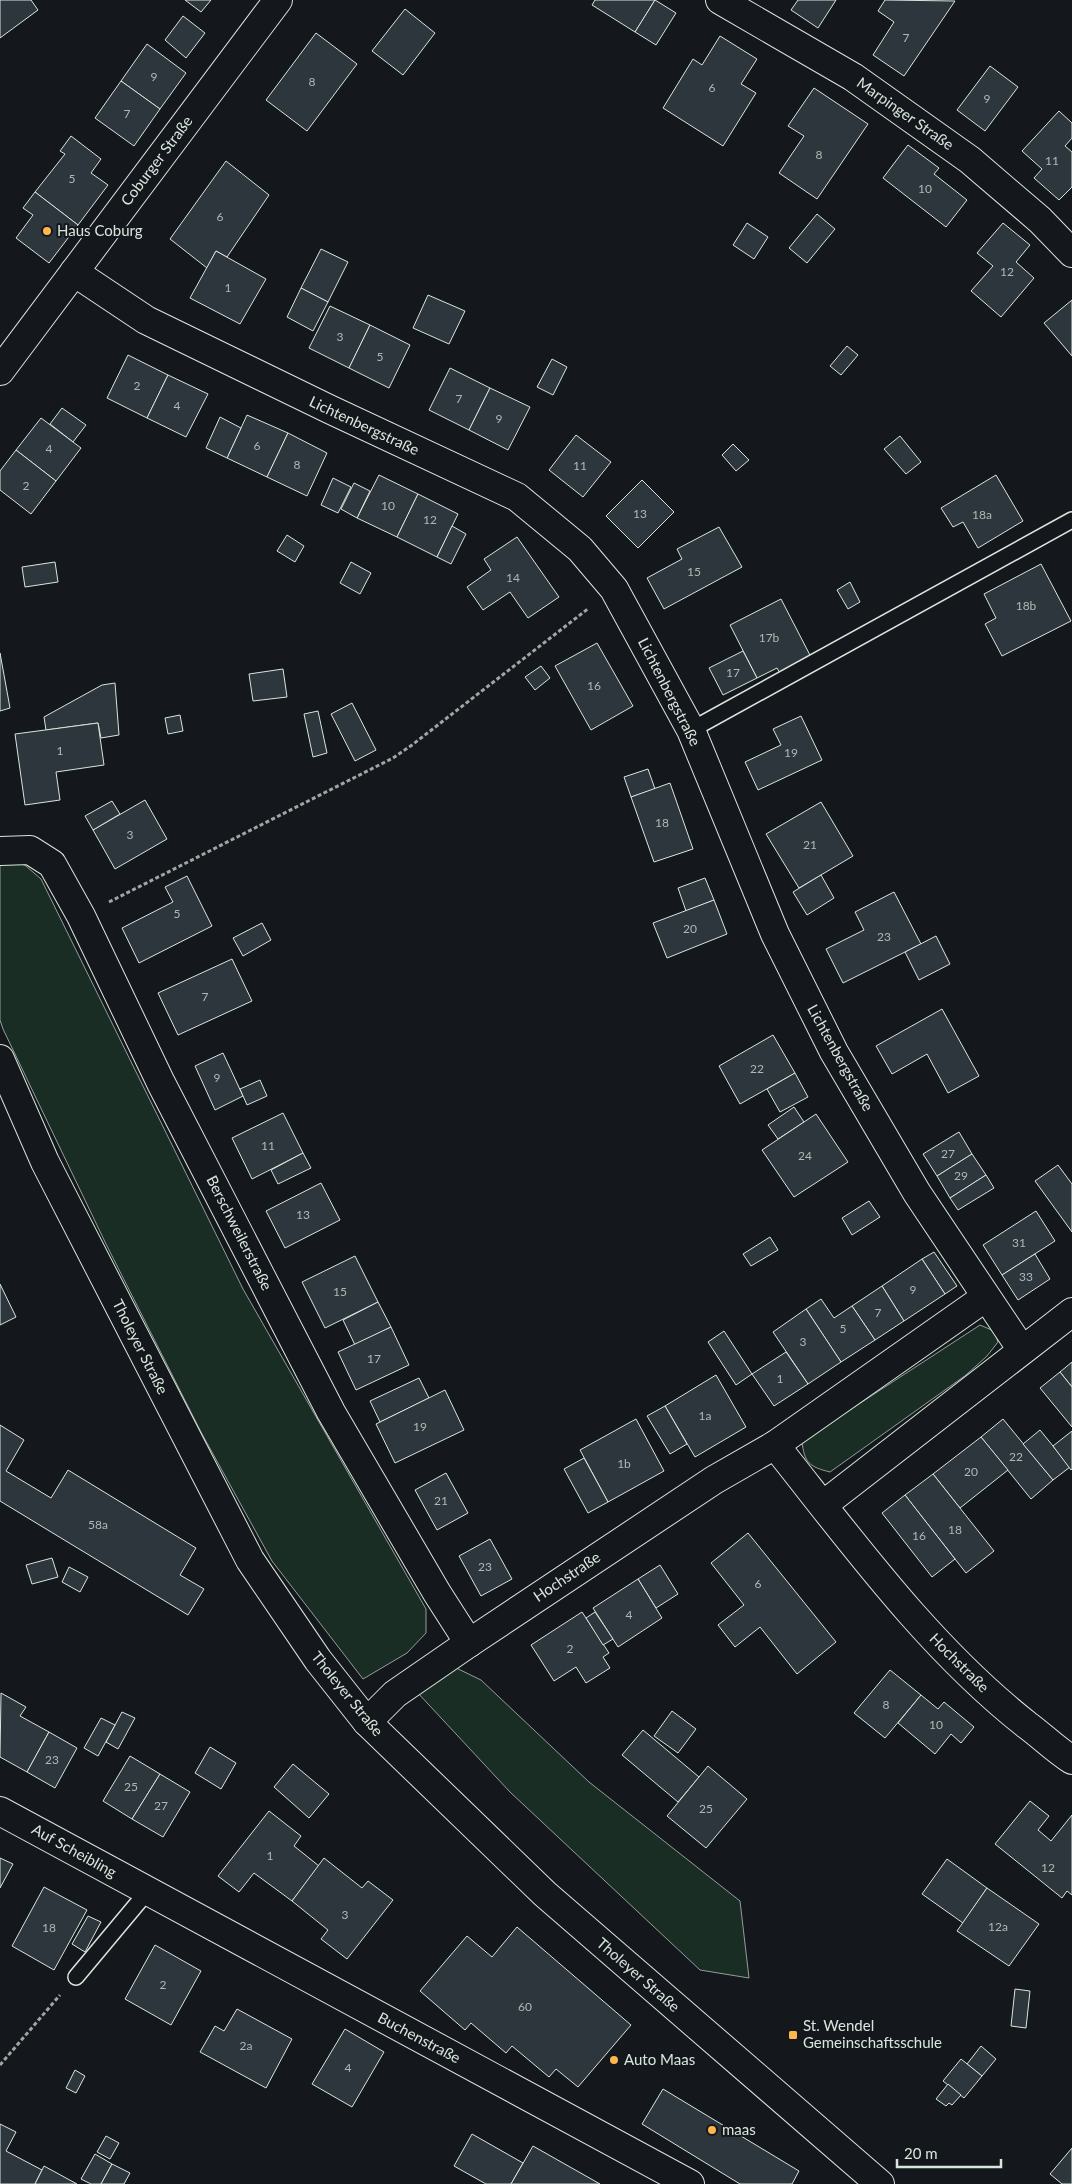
<svg xmlns="http://www.w3.org/2000/svg" width="1072" height="2184" viewBox="0 0 1072 2184" font-family="Lato,sans-serif">
	<style>
		.green { fill: #1a2d24; stroke: #939e99 }
		.building { fill: #2c363c; stroke: #d8e6dc }
		.lines { fill: none; stroke-linecap: round; stroke-linejoin: round }
		.lane-casing { stroke: #d8e6dc; stroke-width: 18 }
		.street-casing { stroke: #d8e6dc; stroke-width: 30 }
		.secondary-casing { stroke: #d8e6dc; stroke-width: 30 }
		.path { stroke: #9da8a2; stroke-width: 3; stroke-dasharray: 4 2.5; stroke-linecap: butt }
		.lane { stroke: #14181c; stroke-width: 15 }
		.street { stroke: #14181c; stroke-width: 28 }
		.secondary { stroke: #14181c; stroke-width: 28 }
		.poi-dot { fill: #ffb74d; stroke: #14181c; stroke-width: 2 }
		.labels { text-anchor: middle; stroke-width: 4; stroke-linejoin: round; paint-order: stroke }
		.number-label { font-size: 12px; fill: #adbab4 }
		.street-label { font-size: 15px; fill: #d8e6dc; stroke: #14181c }
		.poi-label { font-size: 15px; fill: #d8e6dc; stroke: #14181c; text-anchor: start }
	</style>
	<rect width="100%" height="100%" fill="#14181c"/>
	<!-- green -->
	<g class="green">
		<path d="M9,858L26,866L41,879L243,1289L426,1609V1633L407,1653L363,1679L272,1561L202,1434L106,1244L3,1029L0,1020V860Z"/>
		<path d="M980,1325L994,1331L998,1342L987,1356L966,1375L830,1472C810,1467 804,1463 802,1441Z"/>
		<path d="M450,1665L481,1680L589,1782L740,1901L749,1978L700,1970L510,1792L416,1691Z"/>
	</g>
	<!-- building -->
	<g class="building">
		<path d="M0,0H31L38,10L0,38Z"/>
		<path d="M185,0H211L201,12Z"/>
		<path d="M595,0H655L635,32L592,5Z"/>
		<path d="M655,0L676,13L656,45L635,32Z"/>
		<path d="M798,0H836L818,28L791,10Z"/>
		<path d="M885,0L955,1L904,76L873,55L894,22L878,11Z"/>
		<path d="M405,9L435,33L403,75L372,51Z"/>
		<path d="M183,16L205,33L186,58L165,40Z"/>
		<path d="M316,33L357,64L307,131L266,100Z"/>
		<path d="M720,36L757,59L741,84L756,93L723,146L663,108L693,59L702,65Z"/>
		<path d="M147,44L186,73L160,109L121,81Z"/>
		<path d="M990,66L1018,87L985,131L957,110Z"/>
		<path d="M121,81L160,109L134,146L95,118Z"/>
		<path d="M814,88L868,124L817,199L779,173L804,136L788,126Z"/>
		<path d="M1059,111L1072,123V138L1065,146L1072,152V187L1059,200L1034,178L1042,169L1022,151Z"/>
		<path d="M71,136L101,159L91,173L108,185L78,225L35,192L65,154L60,151Z"/>
		<path d="M908,145L939,168L934,174L967,200L946,227L883,178Z"/>
		<path d="M226,161L269,195L227,257L216,251L207,268L170,239Z"/>
		<path d="M35,192L78,225L49,263L16,238L33,215L23,208Z"/>
		<path d="M817,214L835,229L807,263L789,248Z"/>
		<path d="M747,223L768,237L754,259L733,245Z"/>
		<path d="M1003,223L1030,245L1016,262L1034,278L1001,317L971,291L993,266L977,253Z"/>
		<path d="M321,249L348,262L328,302L301,288Z"/>
		<path d="M216,251L266,279L240,324L190,298Z"/>
		<path d="M301,288L328,302L313,331L287,317Z"/>
		<path d="M428,295L465,311L449,344L413,328Z"/>
		<path d="M1072,300V356L1044,323Z"/>
		<path d="M330,306L370,325L349,368L309,348Z"/>
		<path d="M370,325L410,345L389,388L349,368Z"/>
		<path d="M847,346L858,355L841,375L830,366Z"/>
		<path d="M128,355L168,375L147,418L107,398Z"/>
		<path d="M552,359L567,367L553,395L537,387Z"/>
		<path d="M450,368L490,388L469,430L429,410Z"/>
		<path d="M168,375L208,394L186,437L147,418Z"/>
		<path d="M490,388L530,407L508,450L469,430Z"/>
		<path d="M62,408L86,425L73,442L50,424Z"/>
		<path d="M247,415L288,433L267,477L227,458Z"/>
		<path d="M220,417L241,428L227,458L206,448Z"/>
		<path d="M41,418L81,448L56,481L16,450Z"/>
		<path d="M288,433L327,453L307,496L267,477Z"/>
		<path d="M576,435L611,462L583,497L549,470Z"/>
		<path d="M900,436L921,462L906,474L884,449Z"/>
		<path d="M733,444L749,460L736,471L722,455Z"/>
		<path d="M16,450L56,481L31,514L0,490V471Z"/>
		<path d="M379,475L418,494L397,537L357,518Z"/>
		<path d="M996,475L1023,521L978,548L963,522L953,527L941,508Z"/>
		<path d="M333,478L351,487L338,513L321,505Z"/>
		<path d="M642,480L674,512L638,548L606,516Z"/>
		<path d="M354,483L370,491L357,518L341,509Z"/>
		<path d="M418,494L458,514L437,557L397,537Z"/>
		<path d="M452,526L466,534L451,564L437,557Z"/>
		<path d="M719,527L742,567L664,609L647,578L682,559L677,549Z"/>
		<path d="M287,535L304,546L295,562L277,551Z"/>
		<path d="M517,537L559,597L528,618L510,592L483,610L467,587L491,570L484,559Z"/>
		<path d="M55,562L58,582L25,587L22,567Z"/>
		<path d="M351,562L371,573L360,594L340,583Z"/>
		<path d="M1041,564L1071,621L1002,656L985,624L996,618L984,594Z"/>
		<path d="M850,582L860,602L848,609L837,590Z"/>
		<path d="M781,599L812,659L781,675L777,668L757,678L730,625Z"/>
		<path d="M597,643L633,706L591,730L555,666Z"/>
		<path d="M743,651L757,678L723,695L709,668Z"/>
		<path d="M0,653L10,708L0,711Z"/>
		<path d="M541,666L550,678L535,690L525,677Z"/>
		<path d="M283,669L287,697L253,701L249,674Z"/>
		<path d="M115,683L119,735L101,738L98,723L46,730L44,717L102,685Z"/>
		<path d="M352,703L376,750L355,761L331,714Z"/>
		<path d="M318,711L327,753L313,757L304,714Z"/>
		<path d="M180,715L183,731L168,734L165,718Z"/>
		<path d="M801,716L822,760L758,790L745,762L781,745L773,729Z"/>
		<path d="M98,723L104,765L56,772L60,800L25,805L15,734Z"/>
		<path d="M648,769L655,789L631,797L624,777Z"/>
		<path d="M670,783L693,849L654,862L631,797Z"/>
		<path d="M145,800L167,839L115,869L93,830Z"/>
		<path d="M112,801L120,814L93,830L85,816Z"/>
		<path d="M821,802L853,856L799,888L766,834Z"/>
		<path d="M821,875L834,898L807,915L793,892Z"/>
		<path d="M187,876L212,926L139,963L122,928L173,902L165,887Z"/>
		<path d="M705,878L714,900L686,911L678,888Z"/>
		<path d="M894,892L921,944L843,983L826,949L864,930L855,912Z"/>
		<path d="M714,900L727,934L667,958L653,923Z"/>
		<path d="M262,923L271,940L243,956L233,938Z"/>
		<path d="M936,936L950,964L919,980L905,952Z"/>
		<path d="M232,959L252,1001L178,1035L158,993Z"/>
		<path d="M942,1009L979,1076L948,1093L927,1054L892,1074L876,1046Z"/>
		<path d="M773,1035L795,1073L740,1104L719,1066Z"/>
		<path d="M223,1053L243,1096L215,1110L195,1066Z"/>
		<path d="M795,1073L808,1097L780,1112L767,1089Z"/>
		<path d="M260,1080L267,1096L247,1105L240,1089Z"/>
		<path d="M794,1107L804,1122L778,1139L768,1125Z"/>
		<path d="M283,1113L303,1153L252,1179L232,1138Z"/>
		<path d="M816,1114L848,1162L794,1197L762,1150Z"/>
		<path d="M959,1132L972,1154L937,1176L923,1154Z"/>
		<path d="M303,1153L311,1168L278,1184L271,1170Z"/>
		<path d="M972,1154L986,1175L950,1198L937,1176Z"/>
		<path d="M1058,1165L1072,1184V1232L1035,1181Z"/>
		<path d="M986,1175L994,1188L958,1210L950,1198Z"/>
		<path d="M321,1183L340,1220L285,1248L266,1211Z"/>
		<path d="M869,1201L880,1217L852,1235L842,1218Z"/>
		<path d="M1036,1211L1055,1241L1002,1275L983,1245Z"/>
		<path d="M770,1237L778,1250L751,1266L743,1254Z"/>
		<path d="M934,1252L957,1286L945,1294L922,1259Z"/>
		<path d="M1035,1254L1050,1279L1018,1300L1002,1275Z"/>
		<path d="M355,1256L378,1302L325,1328L302,1282Z"/>
		<path d="M922,1259L945,1294L904,1321L882,1286Z"/>
		<path d="M0,1284L16,1317L0,1325Z"/>
		<path d="M882,1286L904,1321L875,1340L852,1306Z"/>
		<path d="M821,1299L834,1318L852,1306L875,1340L841,1362L806,1309Z"/>
		<path d="M378,1302L391,1327L355,1345L343,1320Z"/>
		<path d="M806,1309L841,1362L808,1384L773,1332Z"/>
		<path d="M391,1327L409,1365L356,1390L338,1352Z"/>
		<path d="M724,1331L752,1374L736,1385L708,1342Z"/>
		<path d="M786,1352L808,1384L774,1406L752,1374Z"/>
		<path d="M1072,1362V1387L1060,1372Z"/>
		<path d="M1060,1372L1072,1387V1427L1040,1388Z"/>
		<path d="M716,1375L746,1427L695,1457L665,1406Z"/>
		<path d="M419,1378L429,1398L380,1422L370,1401Z"/>
		<path d="M445,1390L464,1430L395,1463L376,1424Z"/>
		<path d="M665,1406L687,1444L670,1454L647,1416Z"/>
		<path d="M636,1419L664,1471L608,1502L580,1450Z"/>
		<path d="M1003,1419L1053,1480L1031,1499L981,1437Z"/>
		<path d="M0,1425L24,1440L6,1471L51,1498L68,1470L196,1548L180,1575L204,1589L188,1615L0,1501Z"/>
		<path d="M1040,1430L1070,1467L1053,1480L1023,1444Z"/>
		<path d="M1072,1431V1469L1071,1470L1053,1446Z"/>
		<path d="M981,1437L1008,1470L960,1508L933,1474Z"/>
		<path d="M584,1458L608,1502L588,1513L564,1469Z"/>
		<path d="M446,1473L468,1513L437,1530L415,1490Z"/>
		<path d="M933,1474L994,1551L966,1573L905,1495Z"/>
		<path d="M905,1495L955,1559L932,1577L882,1513Z"/>
		<path d="M748,1533L836,1642L797,1674L760,1627L735,1647L718,1625L744,1605L711,1563Z"/>
		<path d="M490,1539L512,1579L481,1596L459,1556Z"/>
		<path d="M52,1558L58,1577L32,1584L26,1565Z"/>
		<path d="M660,1565L678,1594L656,1608L638,1579Z"/>
		<path d="M69,1567L88,1577L80,1592L62,1582Z"/>
		<path d="M638,1579L662,1618L618,1647L593,1608Z"/>
		<path d="M582,1612L609,1653L603,1657L610,1668L586,1683L576,1667L554,1681L531,1645Z"/>
		<path d="M595,1612L613,1639L603,1645L586,1618Z"/>
		<path d="M890,1670L921,1695L885,1738L854,1713Z"/>
		<path d="M1,1693L26,1707L20,1716L49,1732L27,1772L0,1757Z"/>
		<path d="M921,1695L938,1709L944,1702L974,1727L961,1743L951,1734L935,1754L898,1723Z"/>
		<path d="M672,1711L696,1729L678,1753L654,1736Z"/>
		<path d="M122,1712L135,1718L118,1749L106,1742Z"/>
		<path d="M101,1718L115,1725L98,1756L84,1748Z"/>
		<path d="M643,1730L699,1777L678,1802L622,1755Z"/>
		<path d="M49,1732L77,1748L55,1788L27,1772Z"/>
		<path d="M210,1747L236,1763L221,1789L195,1773Z"/>
		<path d="M130,1756L160,1774L132,1819L103,1801Z"/>
		<path d="M293,1764L329,1794L309,1818L274,1787Z"/>
		<path d="M708,1766L747,1799L706,1848L667,1816Z"/>
		<path d="M160,1774L190,1792L163,1837L132,1819Z"/>
		<path d="M1030,1801L1049,1816L1038,1830L1051,1841L1072,1815V1895L1067,1891L1062,1898L995,1844Z"/>
		<path d="M269,1811L301,1836L294,1846L319,1866L292,1901L254,1873L239,1892L218,1876Z"/>
		<path d="M0,1858L13,1864L0,1888Z"/>
		<path d="M324,1858L362,1888L368,1881L393,1900L347,1959L321,1939L328,1930L292,1901Z"/>
		<path d="M947,1859L987,1888L963,1923L922,1894Z"/>
		<path d="M44,1887L87,1910L54,1970L12,1946Z"/>
		<path d="M987,1888L1039,1924L1009,1966L957,1931Z"/>
		<path d="M88,1916L101,1922L85,1952L72,1944Z"/>
		<path d="M517,1927L631,2025L578,2087L556,2069L549,2077L512,2046L506,2053L471,2023L465,2030L420,1991L467,1936L492,1957Z"/>
		<path d="M155,1945L201,1971L171,2025L125,1999Z"/>
		<path d="M1015,1989L1030,1991L1026,2028L1011,2026Z"/>
		<path d="M237,2009L292,2039L266,2088L200,2052L215,2026L224,2031Z"/>
		<path d="M345,2029L384,2052L352,2107L312,2084Z"/>
		<path d="M981,2046L996,2059L982,2076L967,2064Z"/>
		<path d="M961,2059L982,2076L964,2098L943,2081Z"/>
		<path d="M75,2070L85,2076L76,2093L66,2088Z"/>
		<path d="M948,2084L961,2095L952,2105L949,2103L946,2106L936,2099Z"/>
		<path d="M663,2089L799,2171L792,2184H740L642,2124Z"/>
		<path d="M0,2124L16,2132L6,2151L42,2170L35,2184H0Z"/>
		<path d="M472,2134L523,2163L511,2184H486L454,2166Z"/>
		<path d="M106,2136L119,2143L110,2159L97,2152Z"/>
		<path d="M533,2146L600,2184H511Z"/>
		<path d="M1072,2148V2184H1062L1050,2174Z"/>
		<path d="M95,2154L112,2164L101,2184H91L81,2179Z"/>
		<path d="M112,2164L130,2173L124,2184H101Z"/>
		<path d="M44,2166L77,2184H35Z"/>
	</g>
	<g class="lines">
		<!-- lane casing -->
		<g class="lane-casing">
			<g id="lane">
				<path d="M691,730L1072,520"/>
				<path d="M76,1977L147,1892"/>
			</g>
		</g>
		<!-- street casing -->
		<g class="street-casing">
			<g id="street">
				<path d="M720,0L853,77L970,160L1040,220L1072,253"/>
				<path d="M74,272L146,320L329,409L517,497L580,549L614,589L691,730L775,934L834,1052L917,1193L1022,1350"/>
				<path d="M0,371L278,0"/>
				<path d="M0,851L30,850L52,864L81,916L161,1083L331,1412L437,1593L469,1643"/>
				<path d="M775,1445C853,1543 928,1647 1027,1725C1042,1736 1056,1750 1072,1760"/>
				<path d="M823,1505L1072,1312"/>
				<path d="M367,1722L395,1694L469,1643L714,1480L775,1445L986,1297"/>
				<path d="M0,1811L690,2184"/>
			</g>
		</g>
		<!-- secondary casing -->
		<g class="secondary-casing">
			<path id="secondary" d="M0,1059L45,1162L250,1560L318,1660L367,1722L545,1894L880,2184"/>
		</g>
		<!-- path -->
		<g class="path">
			<path d="M109,902L393,758L412,745L589,608"/>
			<path d="M0,2065L60,1995"/>
		</g>
		<!-- lane -->
		<use href="#lane" class="lane"/>
		<!-- street -->
		<use href="#street" class="street"/>
		<!-- secondary -->
		<use href="#secondary" class="secondary"/>
	</g>
	<!-- markers -->
	<g class="poi-dot">
		<circle cx="47" cy="231" r="5"/>
		<rect x="788" y="2030" width="10" height="10" rx="2.5"/>
		<circle cx="614" cy="2060" r="5"/>
		<circle cx="712" cy="2130" r="5"/>
	</g>
	<g class="labels">
		<!-- number labels -->
		<g class="number-label">
			<text x="906" y="42">7</text>
			<text x="154" y="81">9</text>
			<text x="312" y="86">8</text>
			<text x="712" y="92">6</text>
			<text x="987" y="103">9</text>
			<text x="127" y="118">7</text>
			<text x="819" y="159">8</text>
			<text x="1052" y="165">11</text>
			<text x="72" y="183">5</text>
			<text x="925" y="193">10</text>
			<text x="220" y="221">6</text>
			<text x="1007" y="276">12</text>
			<text x="228" y="292">1</text>
			<text x="340" y="341">3</text>
			<text x="380" y="361">5</text>
			<text x="137" y="390">2</text>
			<text x="459" y="403">7</text>
			<text x="177" y="410">4</text>
			<text x="499" y="423">9</text>
			<text x="257" y="450">6</text>
			<text x="49" y="453">4</text>
			<text x="297" y="469">8</text>
			<text x="580" y="470">11</text>
			<text x="26" y="490">2</text>
			<text x="388" y="510">10</text>
			<text x="640" y="518">13</text>
			<text x="982" y="519">18a</text>
			<text x="430" y="524">12</text>
			<text x="694" y="576">15</text>
			<text x="513" y="582">14</text>
			<text x="1026" y="610">18b</text>
			<text x="769" y="642">17b</text>
			<text x="733" y="677">17</text>
			<text x="594" y="690">16</text>
			<text x="60" y="755">1</text>
			<text x="791" y="757">19</text>
			<text x="662" y="827">18</text>
			<text x="130" y="839">3</text>
			<text x="810" y="849">21</text>
			<text x="177" y="918">5</text>
			<text x="690" y="933">20</text>
			<text x="884" y="941">23</text>
			<text x="205" y="1001">7</text>
			<text x="757" y="1073">22</text>
			<text x="217" y="1082">9</text>
			<text x="268" y="1150">11</text>
			<text x="948" y="1158">27</text>
			<text x="805" y="1160">24</text>
			<text x="961" y="1180">29</text>
			<text x="303" y="1219">13</text>
			<text x="1019" y="1247">31</text>
			<text x="1026" y="1281">33</text>
			<text x="913" y="1294">9</text>
			<text x="340" y="1296">15</text>
			<text x="878" y="1317">7</text>
			<text x="843" y="1333">5</text>
			<text x="803" y="1346">3</text>
			<text x="374" y="1363">17</text>
			<text x="780" y="1383">1</text>
			<text x="705" y="1420">1a</text>
			<text x="420" y="1431">19</text>
			<text x="1016" y="1461">22</text>
			<text x="624" y="1468">1b</text>
			<text x="971" y="1476">20</text>
			<text x="441" y="1505">21</text>
			<text x="98" y="1529">58a</text>
			<text x="955" y="1534">18</text>
			<text x="919" y="1540">16</text>
			<text x="485" y="1571">23</text>
			<text x="758" y="1588">6</text>
			<text x="629" y="1619">4</text>
			<text x="570" y="1653">2</text>
			<text x="886" y="1709">8</text>
			<text x="936" y="1729">10</text>
			<text x="52" y="1764">23</text>
			<text x="131" y="1791">25</text>
			<text x="161" y="1810">27</text>
			<text x="706" y="1813">25</text>
			<text x="270" y="1860">1</text>
			<text x="1048" y="1872">12</text>
			<text x="345" y="1919">3</text>
			<text x="998" y="1931">12a</text>
			<text x="49" y="1932">18</text>
			<text x="163" y="1989">2</text>
			<text x="525" y="2011">60</text>
			<text x="246" y="2050">2a</text>
			<text x="348" y="2072">4</text>
		</g>
		<!-- street labels -->
		<g class="street-label">
			<text transform="translate(905 114) rotate(35)" y="5">Marpinger Straße</text>
			<text transform="translate(157 161) rotate(-53)" y="5">Coburger Straße</text>
			<text transform="translate(364 426) rotate(25)" y="5">Lichtenbergstraße</text>
			<text transform="translate(669 692) rotate(63)" y="5">Lichtenbergstraße</text>
			<text transform="translate(840 1058) rotate(61)" y="5">Lichtenbergstraße</text>
			<text transform="translate(239 1233) rotate(63)" y="5">Berschweilerstraße</text>
			<text transform="translate(140 1347) rotate(63)" y="5">Tholeyer Straße</text>
			<text transform="translate(567 1577) rotate(-34)" y="5">Hochstraße</text>
			<text transform="translate(959 1663) rotate(45)" y="5">Hochstraße</text>
			<text transform="translate(347 1694) rotate(51)" y="5">Tholeyer Straße</text>
			<text transform="translate(74 1851) rotate(29)" y="5">Auf Scheibling</text>
			<text transform="translate(638 1975) rotate(41)" y="5">Tholeyer Straße</text>
			<text transform="translate(419 2038) rotate(28)" y="5">Buchenstraße</text>
		</g>
		<!-- poi labels -->
		<g class="poi-label">
			<text x="57" y="236">Haus Coburg</text>
			<text x="803" y="2031">St. Wendel<tspan x="803" dy="17">Gemeinschaftsschule</tspan></text>
			<text x="624" y="2065">Auto Maas</text>
			<text x="722" y="2135">maas</text>
		</g>
	</g>
	<!-- scale -->
	<path d="M897 2159v8h104v-8" fill="none" stroke="#d8e6dc" stroke-width="2.5"/>
	<text x="904" y="2159" font-size="15" fill="#d8e6dc" stroke="#14181c" stroke-width="4" paint-order="stroke">20 m</text>
</svg>
